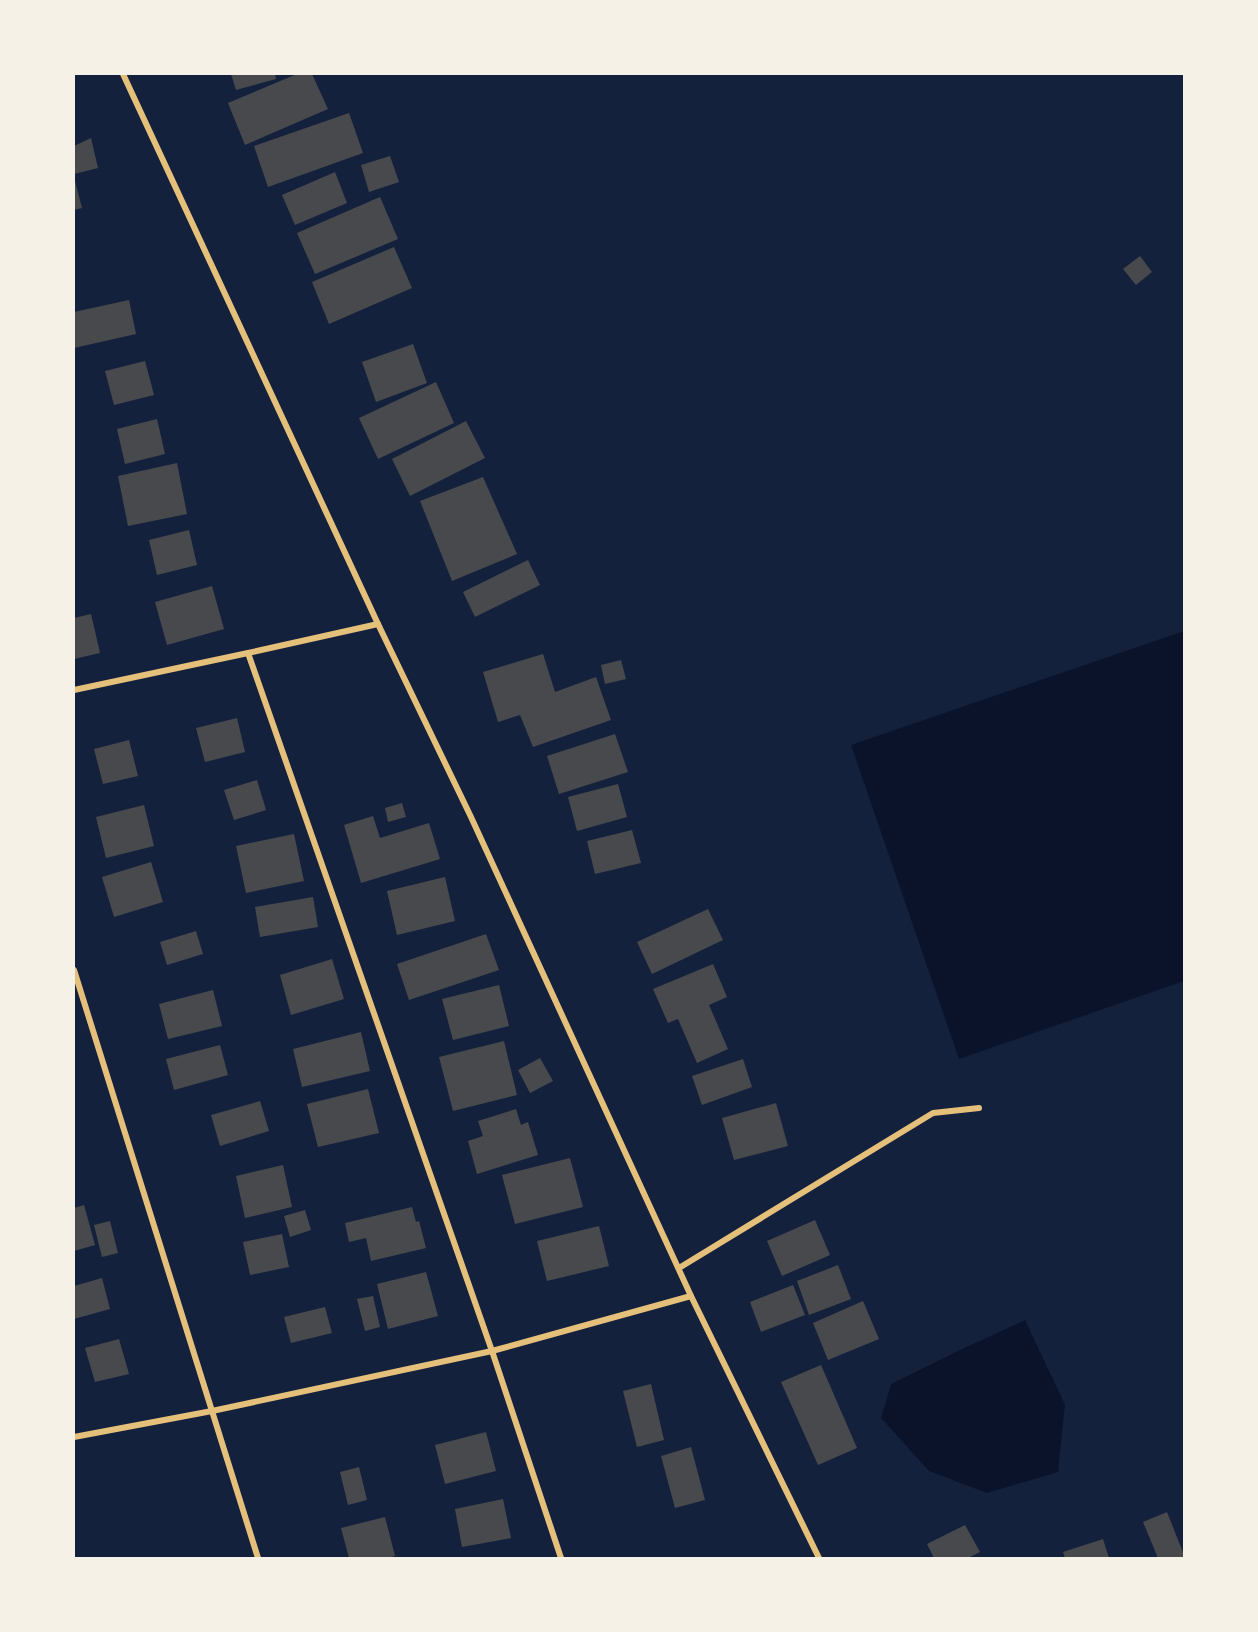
<svg xmlns="http://www.w3.org/2000/svg" width="1258" height="1632" viewBox="0 0 1258 1632" font-family="Manrope,sans-serif">
	<style>
		.water { fill: #0b132b }
		.building { fill: #48494c }
		.lines { fill: none; stroke-linecap: round; stroke-linejoin: round }
		.minor { stroke: #e5c07b; stroke-width: 6 }
	</style>
	<rect width="100%" height="100%" fill="#14213d"/>
	<!-- water -->
	<g class="water">
		<path d="M1184,631V981L959,1059L851,745Z"/>
		<path d="M1025,1320L1065,1405L1058,1472L987,1493L929,1471L881,1418L891,1384L958,1351Z"/>
	</g>
	<!-- building -->
	<g class="building">
		<path d="M231,74H275L276,79L236,90Z"/>
		<path d="M297,74H312L328,109L245,145L228,103Z"/>
		<path d="M349,113L363,153L268,187L254,146Z"/>
		<path d="M91,138L98,168L74,174V146Z"/>
		<path d="M390,156L399,182L369,192L361,165Z"/>
		<path d="M335,172L347,203L295,225L282,195Z"/>
		<path d="M74,177L82,208L74,210Z"/>
		<path d="M380,197L398,239L315,274L297,233Z"/>
		<path d="M394,247L412,288L329,324L312,282Z"/>
		<path d="M1140,256L1152,272L1136,285L1123,269Z"/>
		<path d="M129,300L136,334L74,348V312Z"/>
		<path d="M413,344L427,383L376,402L362,362Z"/>
		<path d="M145,361L154,395L114,405L105,371Z"/>
		<path d="M436,382L454,423L378,459L359,418Z"/>
		<path d="M157,419L165,454L125,464L117,429Z"/>
		<path d="M466,421L485,458L410,496L392,459Z"/>
		<path d="M177,463L187,514L128,526L118,476Z"/>
		<path d="M483,477L517,554L452,581L420,501Z"/>
		<path d="M189,530L197,565L157,575L149,540Z"/>
		<path d="M528,560L540,585L475,617L463,592Z"/>
		<path d="M212,586L224,629L167,645L155,602Z"/>
		<path d="M91,614L100,653L74,659V618Z"/>
		<path d="M543,654L555,692L596,677L611,720L533,747L520,715L498,722L483,672Z"/>
		<path d="M621,660L626,679L605,684L601,665Z"/>
		<path d="M237,718L245,752L205,762L196,728Z"/>
		<path d="M615,734L628,772L559,794L547,756Z"/>
		<path d="M129,740L138,776L103,784L94,749Z"/>
		<path d="M257,780L266,810L234,820L224,790Z"/>
		<path d="M618,784L627,817L577,831L568,797Z"/>
		<path d="M402,803L406,817L388,822L385,808Z"/>
		<path d="M144,805L154,846L106,858L96,817Z"/>
		<path d="M373,816L380,838L429,823L440,859L361,883L344,825Z"/>
		<path d="M632,830L641,863L595,874L587,841Z"/>
		<path d="M294,834L304,881L246,893L236,846Z"/>
		<path d="M151,862L163,902L114,917L102,877Z"/>
		<path d="M445,877L455,921L397,935L387,891Z"/>
		<path d="M313,897L318,927L260,937L255,907Z"/>
		<path d="M708,909L723,940L652,974L637,942Z"/>
		<path d="M196,931L203,954L167,965L160,942Z"/>
		<path d="M486,934L499,970L409,1000L397,964Z"/>
		<path d="M332,959L344,999L291,1015L280,975Z"/>
		<path d="M713,964L727,997L709,1005L728,1049L697,1063L678,1019L668,1023L653,989Z"/>
		<path d="M499,985L509,1026L453,1040L442,999Z"/>
		<path d="M213,990L222,1026L168,1039L159,1004Z"/>
		<path d="M361,1032L370,1071L302,1087L293,1049Z"/>
		<path d="M504,1041L517,1095L453,1111L439,1057Z"/>
		<path d="M220,1045L228,1075L174,1090L166,1059Z"/>
		<path d="M540,1058L553,1081L530,1093L518,1070Z"/>
		<path d="M743,1059L752,1087L702,1105L692,1076Z"/>
		<path d="M368,1089L379,1133L318,1147L307,1104Z"/>
		<path d="M260,1101L269,1131L220,1146L211,1115Z"/>
		<path d="M776,1103L788,1146L734,1160L722,1118Z"/>
		<path d="M516,1109L521,1125L528,1122L538,1155L477,1174L468,1141L483,1136L478,1121Z"/>
		<path d="M570,1158L583,1207L515,1224L502,1175Z"/>
		<path d="M283,1165L292,1207L245,1218L236,1176Z"/>
		<path d="M84,1205L95,1245L74,1251V1208Z"/>
		<path d="M412,1207L416,1222L419,1221L426,1248L371,1261L366,1238L349,1242L345,1223Z"/>
		<path d="M305,1210L311,1230L290,1237L284,1216Z"/>
		<path d="M815,1220L830,1255L782,1276L767,1241Z"/>
		<path d="M110,1221L118,1253L102,1257L94,1225Z"/>
		<path d="M599,1226L609,1266L547,1281L537,1241Z"/>
		<path d="M282,1234L289,1267L250,1275L243,1242Z"/>
		<path d="M838,1265L851,1299L809,1315L797,1281Z"/>
		<path d="M426,1272L438,1316L388,1329L377,1284Z"/>
		<path d="M102,1278L110,1309L74,1319V1286Z"/>
		<path d="M793,1285L805,1315L761,1332L750,1302Z"/>
		<path d="M373,1296L380,1327L365,1331L357,1299Z"/>
		<path d="M863,1301L879,1339L828,1360L813,1323Z"/>
		<path d="M325,1307L332,1333L291,1343L284,1317Z"/>
		<path d="M119,1339L129,1374L95,1382L85,1348Z"/>
		<path d="M821,1365L857,1448L818,1465L781,1382Z"/>
		<path d="M651,1384L664,1440L637,1447L623,1391Z"/>
		<path d="M486,1432L496,1471L445,1484L435,1445Z"/>
		<path d="M691,1447L705,1500L675,1508L661,1456Z"/>
		<path d="M359,1467L367,1500L348,1505L340,1472Z"/>
		<path d="M503,1499L511,1538L462,1547L455,1509Z"/>
		<path d="M1167,1512L1184,1555V1558H1158L1143,1522Z"/>
		<path d="M385,1517L395,1556L387,1558H349L341,1528Z"/>
		<path d="M965,1525L980,1552L968,1558H934L927,1544Z"/>
		<path d="M1103,1539L1109,1558H1065L1063,1552Z"/>
	</g>
	<g class="lines">
		<!-- minor -->
		<g class="minor">
			<path d="M123,74L378,624L471,817L691,1296L819,1558"/>
			<path d="M248,653L492,1351L561,1558"/>
			<path d="M74,690L248,653L378,624"/>
			<path d="M74,970L258,1558"/>
			<path d="M679,1268L933,1113L979,1108"/>
			<path d="M74,1437L212,1411L492,1351L691,1296"/>
		</g>
	</g>
	<!-- border -->
	<rect width="1258" height="1632" fill="none" stroke="#f6f1e7" stroke-width="150"/>
</svg>
